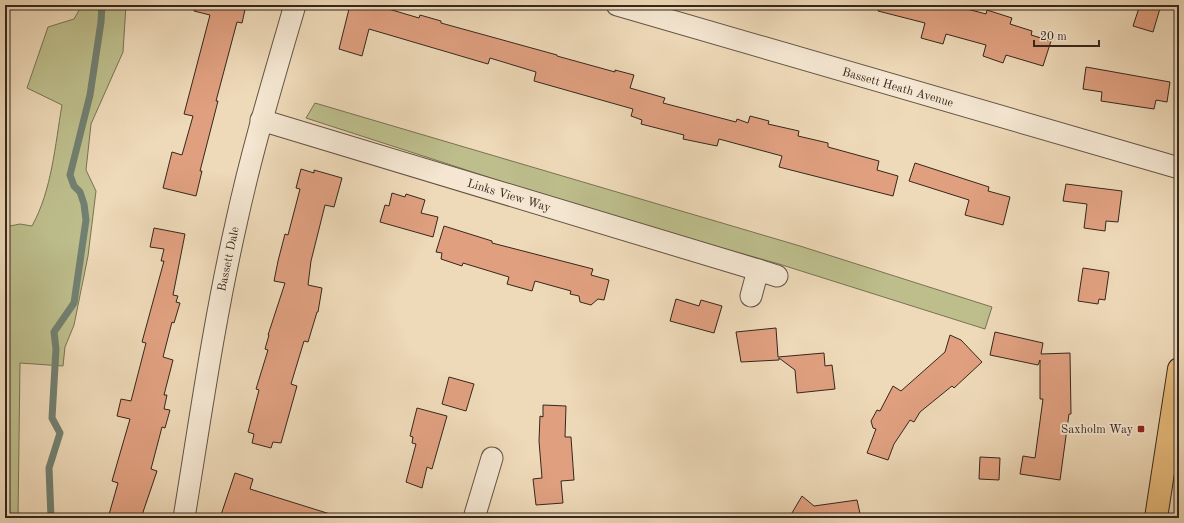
<svg xmlns="http://www.w3.org/2000/svg" width="1184" height="523" viewBox="0 0 1184 523" font-family="'Old Standard TT',serif">
	<style>
		.green { fill: #bdbe8c; stroke: #797254 }
		.lines { fill: none; stroke-linecap: round; stroke-linejoin: round }
		.stream { stroke: #728071; stroke-width: 7 }
		.building { fill: #e0a080; stroke: #35271d }
		.street-casing { stroke: #635444; stroke-width: 23 }
		.primary-casing { stroke: #35271d; stroke-width: 24 }
		.street { stroke: #f4e6d1; stroke-width: 21 }
		.primary { stroke: #e7bc7c; stroke-width: 22 }
		.poi-dot { fill: #8f2418; stroke: #f4e6d1; stroke-width: 1.5 }
		.labels { text-anchor: middle; stroke-width: 3.5; stroke-linejoin: round; paint-order: stroke }
		.street-label { font-size: 12px; fill: #35271d; stroke: #f4e6d1 }
		.poi-label { font-size: 12px; fill: #35271d; stroke: #f4e6d1; text-anchor: end }
	</style>
	<rect width="100%" height="100%" fill="#eed9b8"/>
	<filter id="stains"><feTurbulence type="fractalNoise" baseFrequency=".005" numOctaves="4"/><feColorMatrix values="0 0 0 0 .2 0 0 0 0 .09 0 0 0 0 .02 0 0 0 .5 -.17"/></filter>
	<radialGradient id="worn" r=".72"><stop offset=".6" stop-color="#630" stop-opacity="0"/><stop offset="1" stop-color="#630" stop-opacity=".3"/></radialGradient>
	<!-- green -->
	<g class="green">
		<path d="M82,5H126L123,52L91,124L86,170L96,191L88,256L74,325L65,347L63,366L20,363L18,518H5V227L20,224L32,226C52,190 55,145 62,105L27,88L48,27L74,19Z"/>
		<path d="M315,103L800,246L992,307L985,329L779,264L605,215L306,118Z"/>
	</g>
	<g class="lines">
		<!-- stream -->
		<path class="stream" d="M51,518L49,468L60,433L52,418L56,349L54,332L74,303L86,220L84,204L80,192L74,186L70,175L90,95L101,22L102,5"/>
	</g>
	<!-- building -->
	<g class="building">
		<path d="M195,5H246L242,23L237,22L216,101H218L200,171H202L196,196L163,188L172,152L182,155L193,116L184,114L210,15L194,11Z"/>
		<path d="M350,5H375L419,18L420,15L441,21V23L557,55V56L615,72V70L634,75L630,88L665,98L663,103L736,122L737,119L748,123L750,116L769,121L768,124L799,131L798,136L828,143V147L879,161L877,170L898,176L893,196L779,167L782,156L719,139L717,146L683,139L684,135L641,124L642,120L631,116L633,109L534,81L536,72L490,58L488,64L369,29L362,56L339,49Z"/>
		<path d="M878,5H952L986,14L987,10L1012,18L1010,24L1032,31L1031,35L1051,41L1043,66L1006,55L1003,63L983,56L986,45L946,34L943,44L921,38L925,23L878,11Z"/>
		<path d="M1140,5H1161L1153,32L1133,26Z"/>
		<path d="M1086,67L1170,82L1167,102L1156,100L1154,109L1101,101L1102,92L1083,89Z"/>
		<path d="M915,163L989,187L988,191L1010,197L1003,225L965,215L969,200L909,181Z"/>
		<path d="M301,169L314,173V170L342,178L334,207L325,205L311,261L308,285L322,288L318,312H317L308,342L304,341L291,384L297,386L281,443L273,442L271,448L252,443L254,434L248,432L259,390L256,389L268,350L265,349L269,335H268L285,283L274,281L278,261L285,234L288,235L300,189L296,188Z"/>
		<path d="M1066,184L1122,191L1118,222L1106,221L1105,231L1084,228L1087,204L1063,201Z"/>
		<path d="M392,193L405,197L406,194L425,200L421,213L438,217L433,237L380,222L385,205L389,206Z"/>
		<path d="M444,226L492,241V243L593,269L591,275L609,280L604,300L598,299L591,305L580,302L579,296L570,294L571,291L535,281L532,291L507,284L509,277L463,263L462,266L441,259L442,253L436,252Z"/>
		<path d="M154,228L185,234L173,295L178,296L176,302L180,303L174,323L172,322L163,357L173,360L164,395H167L164,409L170,410L165,428L162,427L151,469L157,471L141,518H108L118,483L112,481L130,419L117,416L121,399L131,401L146,343L142,342L164,261H161L164,249L150,247Z"/>
		<path d="M1083,268L1109,272L1105,300L1099,299L1098,304L1078,301Z"/>
		<path d="M676,299L699,306L701,300L722,306L714,333L670,321Z"/>
		<path d="M776,328L778,357L824,353L825,366L832,365L835,389L797,393L795,370L779,358V360L741,362L736,332Z"/>
		<path d="M995,332L1043,343L1041,354L1070,353L1071,414H1069L1060,480L1020,474L1023,456L1035,458L1043,399H1040V360L1038,365L990,355Z"/>
		<path d="M950,335L961,340L982,362L954,388L952,386L920,412L914,422L910,420L894,444L888,460L867,453L876,429L873,428L871,421L877,410L880,411L893,386L901,391L945,352Z"/>
		<path d="M449,377L474,384L466,411L442,404Z"/>
		<path d="M543,405L566,406L565,437H571L574,480L561,481L563,503L536,505L533,479L542,478L539,441L540,416L543,417Z"/>
		<path d="M417,408L447,416L432,469L427,467L422,488L406,482L416,444L412,443L413,437L410,436Z"/>
		<path d="M980,457L1000,458L999,480L979,479Z"/>
		<path d="M235,473L253,479L250,489L330,514L329,518H220Z"/>
		<path d="M802,496L814,506L857,500L861,518H789Z"/>
	</g>
	<g class="lines">
		<!-- street casing -->
		<g class="street-casing">
			<g id="street">
				<path d="M617,5L1179,168"/>
				<path d="M261,120L758,270"/>
				<path d="M751,296L758,270L777,276"/>
				<path d="M184,518C200,420 214,321 236,224C252,150 274,77 295,5"/>
				<path d="M474,518L492,458"/>
			</g>
		</g>
		<!-- primary casing -->
		<g class="primary-casing">
			<path id="primary" d="M1156,518L1179,369"/>
		</g>
		<!-- street -->
		<use href="#street" class="street"/>
		<!-- primary -->
		<use href="#primary" class="primary"/>
	</g>
	<!-- markers -->
	<rect class="poi-dot" x="1137" y="425" width="8" height="8" rx="2"/>
	<g class="labels">
		<!-- street labels -->
		<g class="street-label">
			<text transform="translate(898 87) rotate(16)" y="4">Bassett Heath Avenue</text>
			<text transform="translate(509 195) rotate(17)" y="4">Links View Way</text>
			<text transform="translate(228 259) rotate(-78)" y="4">Bassett Dale</text>
		</g>
		<!-- poi labels -->
		<g class="poi-label">
			<text x="1133" y="433">Saxholm Way</text>
		</g>
	</g>
	<!-- margin -->
	<rect width="1184" height="523" fill="none" stroke="#eed9b8" stroke-width="20"/>
	<rect x="6" y="6" width="1172" height="511" fill="none" stroke="#35271d" stroke-width="2"/>
	<rect x="10" y="10" width="1164" height="503" fill="none" stroke="#35271d"/>
	<!-- scale -->
	<path d="M1034 40v6h65v-6" fill="none" stroke="#35271d" stroke-width="2"/>
	<text x="1040" y="40" font-size="12" fill="#35271d" stroke="#f4e6d1" stroke-width="3" paint-order="stroke">20 m</text>
	<rect width="100%" height="100%" filter="url(#stains)"/>
	<rect width="100%" height="100%" fill="url(#worn)"/>
</svg>
